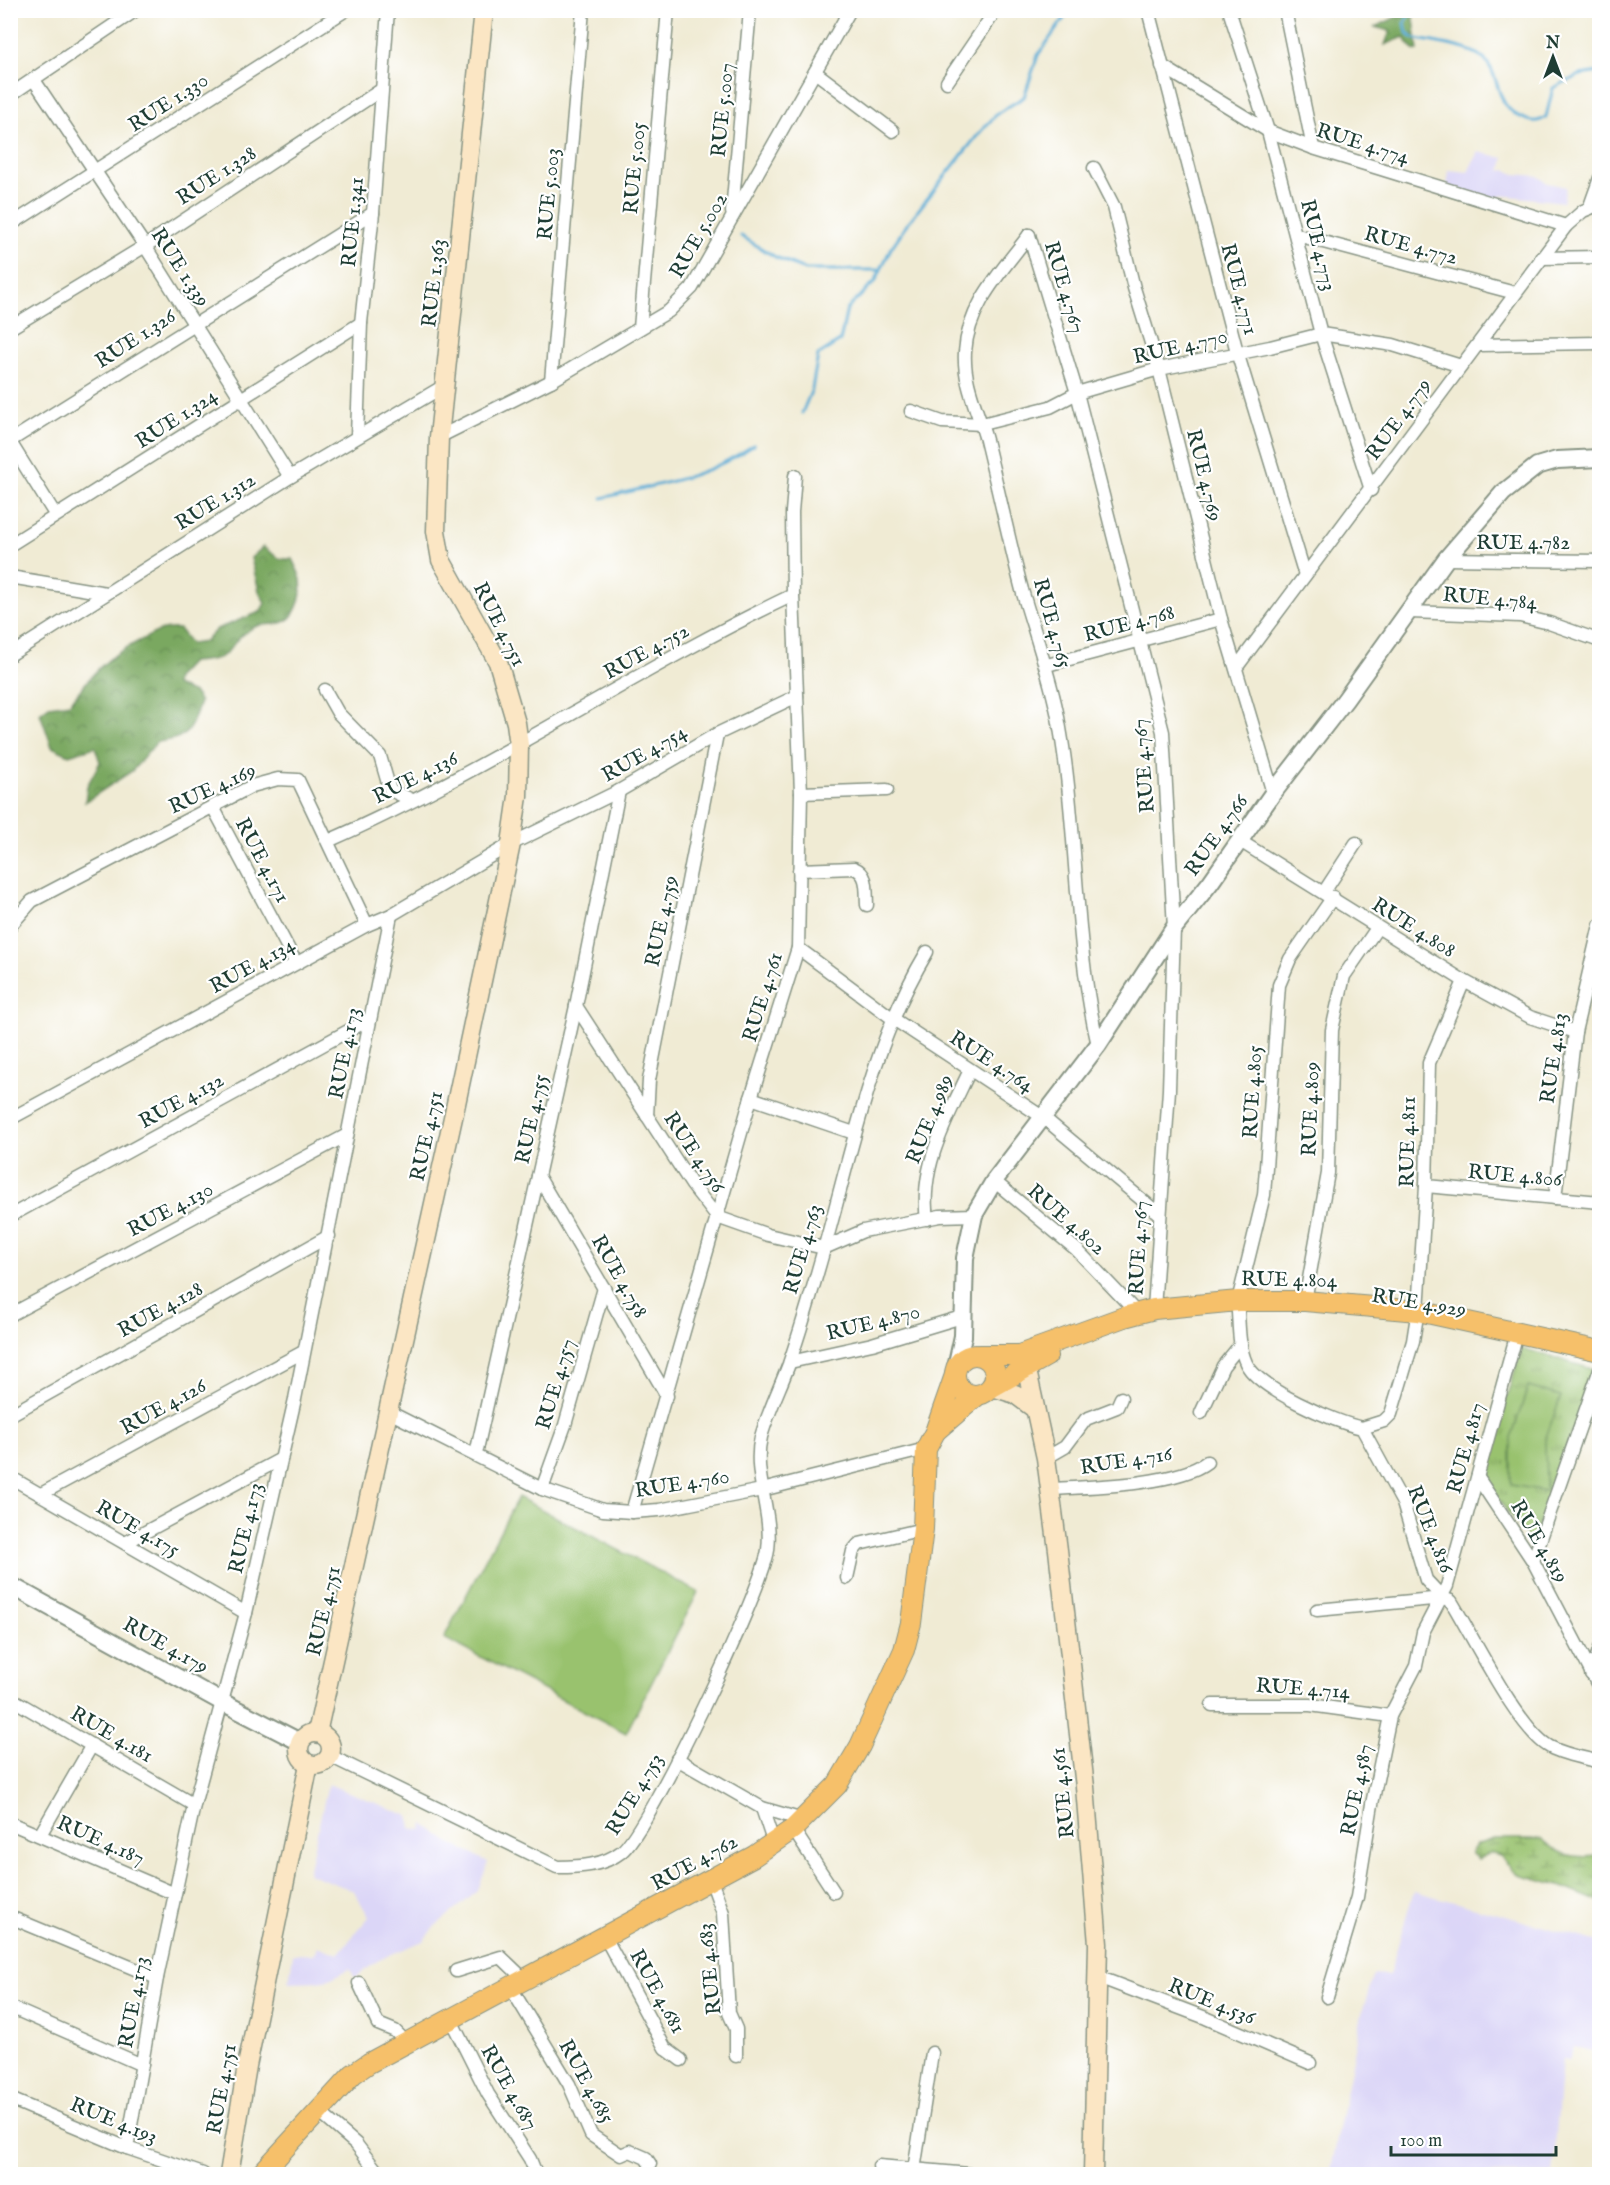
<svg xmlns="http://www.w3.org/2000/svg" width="1610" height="2185" viewBox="0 0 1610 2185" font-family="'IM FELL English',serif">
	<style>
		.built { fill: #dbd6f7 }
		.grass { fill: url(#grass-tufts); stroke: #5c8051; stroke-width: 1.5 }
		.forest { fill: url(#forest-crowns); stroke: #4c724a; stroke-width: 1.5 }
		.wetland { fill: url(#wetland-marsh); stroke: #5c8051; stroke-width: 1.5 }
		.garden { fill: #99c26e; stroke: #5c8051; stroke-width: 1.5 }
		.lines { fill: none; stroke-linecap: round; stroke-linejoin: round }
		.stream { stroke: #59abd4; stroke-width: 3 }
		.minor-casing { stroke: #889484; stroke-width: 15 }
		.tertiary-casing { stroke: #889484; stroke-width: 20 }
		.secondary-casing { stroke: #889484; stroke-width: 21 }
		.primary-casing { stroke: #889484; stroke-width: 22 }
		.minor { stroke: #fff; stroke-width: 12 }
		.tertiary { stroke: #fff; stroke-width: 16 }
		.secondary { stroke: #fbe6c4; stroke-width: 18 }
		.primary { stroke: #f6c06b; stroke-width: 20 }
		.labels { text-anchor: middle; stroke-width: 4.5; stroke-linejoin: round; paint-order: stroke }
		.street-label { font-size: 21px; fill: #1f3d34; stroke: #fff }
	</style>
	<defs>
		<pattern id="grass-tufts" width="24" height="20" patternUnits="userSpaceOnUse" patternTransform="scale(1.5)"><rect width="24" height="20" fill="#99c26e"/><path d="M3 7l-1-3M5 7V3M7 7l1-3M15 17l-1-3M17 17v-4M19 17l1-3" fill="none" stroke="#7c9f5b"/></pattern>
		<pattern id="forest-crowns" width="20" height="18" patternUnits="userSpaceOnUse" patternTransform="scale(1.5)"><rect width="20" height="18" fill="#7aa861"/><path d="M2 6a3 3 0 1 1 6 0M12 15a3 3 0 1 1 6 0" fill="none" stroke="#638a51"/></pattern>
		<pattern id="wetland-marsh" width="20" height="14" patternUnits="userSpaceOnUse" patternTransform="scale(1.5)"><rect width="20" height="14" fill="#99c26e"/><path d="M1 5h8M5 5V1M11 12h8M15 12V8" fill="none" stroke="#7c9f5b"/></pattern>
	</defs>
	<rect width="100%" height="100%" fill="#fff"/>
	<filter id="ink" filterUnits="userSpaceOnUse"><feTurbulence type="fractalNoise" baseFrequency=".0167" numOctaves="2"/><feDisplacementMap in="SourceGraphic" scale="12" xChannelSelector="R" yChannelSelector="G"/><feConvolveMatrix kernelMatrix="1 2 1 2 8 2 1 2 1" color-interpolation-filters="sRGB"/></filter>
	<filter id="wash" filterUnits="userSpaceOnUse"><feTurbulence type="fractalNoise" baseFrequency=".008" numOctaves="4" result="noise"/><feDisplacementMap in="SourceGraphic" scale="24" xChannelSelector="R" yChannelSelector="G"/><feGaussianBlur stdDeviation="1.35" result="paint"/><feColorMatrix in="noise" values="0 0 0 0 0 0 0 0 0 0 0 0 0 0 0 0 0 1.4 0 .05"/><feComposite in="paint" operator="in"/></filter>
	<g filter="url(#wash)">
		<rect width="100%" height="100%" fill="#f0ebd4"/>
		<!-- built -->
		<g class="built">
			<path d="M1478,152L1504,158L1501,171L1506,170L1515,174L1538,176L1547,183L1566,187L1563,202L1500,195L1499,202L1447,187L1449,170L1468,172Z"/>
			<path d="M328,1784L409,1816L411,1828L422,1830L424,1824L450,1843L488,1862L478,1891L434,1927L423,1941L380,1959L355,1978L350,1969L325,1981L289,1982L293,1954H315L317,1946L338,1954L369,1917L354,1891L308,1873Z"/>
			<path d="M1414,1891L1599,1942V2052L1574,2047L1569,2060H1562L1553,2174H1330L1363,2009L1374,1974L1389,1975Z"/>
		</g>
		<!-- grass -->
		<path class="grass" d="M1522,1348L1595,1370L1532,1544L1481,1477Z"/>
		<!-- forest -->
		<g class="forest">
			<path d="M1403,10L1413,11L1418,51L1413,50L1404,37L1385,45L1390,31L1375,27L1401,15Z"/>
			<path d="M263,547L280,559H292C295,565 300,574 301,580C303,595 296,621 280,623C268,626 260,622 249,630C219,651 239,659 191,662L176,678L175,685L194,693L200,702C189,732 190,738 157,742L132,771L85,802L87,786L100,762L95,747L69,755L52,747L40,713L49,706L70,703C93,673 105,658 139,641C154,634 161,627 179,629L191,644L204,642L217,629L260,612L265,603L259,591L251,558Z"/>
		</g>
		<!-- wetland -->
		<path class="wetland" d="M1494,1839H1542C1561,1857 1574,1858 1599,1856V1902L1560,1886L1519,1875L1500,1856L1490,1853L1478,1859L1471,1853L1476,1845Z"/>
		<!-- garden -->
		<g class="garden">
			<path d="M1528,1387L1561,1396L1545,1440L1546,1491L1511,1485V1438Z"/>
			<path d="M518,1497L698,1592L626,1733L444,1638Z"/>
		</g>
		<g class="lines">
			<!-- stream -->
			<g class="stream">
				<path d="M1412,10L1405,23L1407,33L1413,38C1430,42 1464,46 1477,54C1505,70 1489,106 1525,119C1533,123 1539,122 1546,117L1553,88L1580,75L1600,72"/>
				<path d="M741,236L777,258"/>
				<path d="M778,258L806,270H880"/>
				<path d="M802,413L812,389L818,355L840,341L847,309L875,282L891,248L908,223L981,131L998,113L1024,97L1038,55L1070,10"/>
				<path d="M602,498C661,483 702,480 754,445"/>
			</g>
		</g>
	</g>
	<g filter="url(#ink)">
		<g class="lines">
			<!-- minor casing -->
			<g class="minor-casing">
				<g id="minor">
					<path d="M1148,10L1237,352L1305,575"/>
					<path d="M1229,10L1268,131L1321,334L1371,490"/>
					<path d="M1285,10L1313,148"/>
					<path d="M1162,66L1268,131L1313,148L1566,226"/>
					<path d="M815,72L893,131"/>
					<path d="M34,80L145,246L290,477"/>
					<path d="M947,82L996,10"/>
					<path d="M10,95L136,10"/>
					<path d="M1094,168L1114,207L1134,288L1159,369L1221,619L1273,793"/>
					<path d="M1590,206L1600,178"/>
					<path d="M732,212L750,10"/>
					<path d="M10,225L346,10"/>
					<path d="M1029,235L1077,393L1163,732L1174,928L1169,1090L1154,1309"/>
					<path d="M1029,235C1002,271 968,305 965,352C963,383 978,411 986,440C998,489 1009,540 1022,590C1034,631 1048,670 1057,712C1079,822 1072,936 1098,1045"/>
					<path d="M1297,235L1515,293"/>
					<path d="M1541,258L1600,257"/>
					<path d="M10,328L145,246L381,90"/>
					<path d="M640,328L668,10"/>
					<path d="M1479,345L1600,343"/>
					<path d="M551,381L583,10"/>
					<path d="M911,411L942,422L982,424L1050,407L1077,393L1159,369L1270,347L1321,334L1393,345L1461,366"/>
					<path d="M357,436L361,323L373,213L388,10"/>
					<path d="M439,437L551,381L669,311L692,288L850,10"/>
					<path d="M10,441L373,213"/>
					<path d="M10,442L53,511L58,513"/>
					<path d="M10,545L361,323"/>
					<path d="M1446,559L1600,561"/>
					<path d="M10,577L106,593"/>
					<path d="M1410,612L1520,616L1549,623L1600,641"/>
					<path d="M10,655L290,477L444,386"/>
					<path d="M1047,665L1221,619"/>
					<path d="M1236,668L1566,226L1583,211L1600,204"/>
					<path d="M325,690L338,713L380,756L390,790L412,800"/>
					<path d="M801,793L887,790"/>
					<path d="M213,807L296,963"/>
					<path d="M328,841C489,771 634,670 793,595"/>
					<path d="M1240,841L1464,981L1530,1017L1575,1032"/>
					<path d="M799,870L854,868C869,874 866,890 867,905"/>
					<path d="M1324,892L1356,843"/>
					<path d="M10,926L32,901L252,786L278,779L298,780L367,925"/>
					<path d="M798,948L892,1018L1044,1118L1159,1214"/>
					<path d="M576,1006L692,1185L717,1217L768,1235L824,1248L863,1231L940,1216L974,1215"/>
					<path d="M751,1098L854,1133"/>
					<path d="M647,1116L649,1080L717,734"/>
					<path d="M10,1119L367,925L391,915L511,844L619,791L717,734L797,696"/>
					<path d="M538,1176L667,1396"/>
					<path d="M994,1181L1077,1250L1137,1313"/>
					<path d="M1426,1186L1600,1202"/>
					<path d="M1555,1198L1575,1032L1600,925"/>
					<path d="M10,1216L370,1019"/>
					<path d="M927,1219C919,1166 948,1117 970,1070"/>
					<path d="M1238,1301L1264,1195L1279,985L1290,959L1333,897"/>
					<path d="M1305,1301L1328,1173L1332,1030L1344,976L1377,928"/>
					<path d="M1418,1311L1426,1186L1429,1063L1464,981"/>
					<path d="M1238,1312C1239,1328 1239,1348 1246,1363C1258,1389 1334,1422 1362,1428L1403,1503L1426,1580L1443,1598L1451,1601C1472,1635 1519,1731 1550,1747C1565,1755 1584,1758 1600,1762"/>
					<path d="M10,1315L347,1135"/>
					<path d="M790,1362L872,1344L965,1316"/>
					<path d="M389,1412L542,1489L603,1510L632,1512L659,1510L762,1490L926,1449"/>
					<path d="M1201,1413L1223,1366L1241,1344"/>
					<path d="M10,1415L329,1236"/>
					<path d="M1362,1428L1384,1421L1391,1414L1413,1341L1416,1322"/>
					<path d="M476,1454L576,1006L619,791"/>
					<path d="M1046,1458L1065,1447L1086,1419L1117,1407L1121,1398"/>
					<path d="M10,1477L246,1613"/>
					<path d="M1478,1478L1533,1561L1600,1689"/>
					<path d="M542,1489L565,1425L604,1288"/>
					<path d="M1050,1489C1089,1487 1177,1485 1207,1462"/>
					<path d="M41,1494L303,1352"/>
					<path d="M632,1512L751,1098L798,948L801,793L793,595L792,512L795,476"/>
					<path d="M125,1543L281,1459"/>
					<path d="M1533,1561L1600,1369"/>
					<path d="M847,1578L853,1551L859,1544L923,1529"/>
					<path d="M1317,1610L1443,1598"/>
					<path d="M1591,1674L1600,1648"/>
					<path d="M10,1698L194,1805"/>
					<path d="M1212,1705H1310L1390,1716"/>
					<path d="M330,1756L557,1867C580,1867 603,1866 621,1852C649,1831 763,1588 768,1550C773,1512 752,1474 761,1437C768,1412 780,1388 789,1364C802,1326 813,1288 824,1249C853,1148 872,1043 927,952"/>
					<path d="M677,1759L762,1808L803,1820"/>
					<path d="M762,1808L774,1844"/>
					<path d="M10,1823L175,1894"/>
					<path d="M793,1829L834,1892"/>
					<path d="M40,1835L92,1745"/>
					<path d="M711,1880L723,1913L729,2013L736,2029V2056"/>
					<path d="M10,1917L157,1978"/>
					<path d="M605,1937L665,2048L681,2060"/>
					<path d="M456,1971L501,1957L525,1980"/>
					<path d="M1098,1977L1206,2018L1310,2063"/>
					<path d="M359,1983L378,2024L395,2031L407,2043"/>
					<path d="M511,1988L569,2084L591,2135L621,2155L630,2151L646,2158L650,2164"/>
					<path d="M1327,1997L1357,1897L1372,1804L1390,1716L1416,1666L1423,1632L1447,1586L1514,1344"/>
					<path d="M10,2007L142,2065"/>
					<path d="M451,2020L488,2094L530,2159L536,2174"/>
					<path d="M10,2099L127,2148L203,2174"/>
					<path d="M318,2111L356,2144L379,2174"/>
					<path d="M127,2148L157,1978L194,1805L246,1613L295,1399L391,915"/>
					<path d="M879,2166L969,2174"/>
					<path d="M914,2170L932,2053"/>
				</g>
			</g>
			<!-- tertiary casing -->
			<g class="tertiary-casing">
				<g id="tertiary">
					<path d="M956,1368L963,1336L965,1258L974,1215L994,1181L1098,1045L1174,928L1210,883L1273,793L1345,700L1446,559L1503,493L1537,466L1557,460L1600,458"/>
					<path d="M10,1585L222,1702L300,1742"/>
				</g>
			</g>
			<!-- secondary casing -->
			<g class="secondary-casing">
				<g id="secondary">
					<path d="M1026,1366L1046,1458L1058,1550L1085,1787L1098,1944L1093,2174"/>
					<path d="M992,1387L1015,1394L1035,1409"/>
					<circle cx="315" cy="1749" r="16"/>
					<path d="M317,1733L454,1113L511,844L518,796L519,745L516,723L498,662L441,560L436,531L439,437L484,10"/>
					<path d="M229,2174L247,2066L309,1764"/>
				</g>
			</g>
			<!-- primary casing -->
			<g class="primary-casing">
				<g id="primary">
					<circle cx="975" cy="1375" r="20"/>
					<path d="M980,1355H1019L1124,1317L1154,1309L1238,1301H1305L1418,1311L1600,1351"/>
					<path d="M992,1387L1047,1356"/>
					<path d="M937,1430L978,1395"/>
					<path d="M261,2174L353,2074L369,2063L754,1856L793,1829L837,1785L860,1746L904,1650L911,1623L923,1529L926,1449L935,1432L955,1375"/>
				</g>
			</g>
			<!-- minor -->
			<use href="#minor" class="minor"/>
			<!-- tertiary -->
			<use href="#tertiary" class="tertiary"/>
			<!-- secondary -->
			<use href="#secondary" class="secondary"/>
			<!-- primary -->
			<use href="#primary" class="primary"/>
		</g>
	</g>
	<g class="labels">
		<!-- street labels -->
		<g class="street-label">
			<text transform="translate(168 102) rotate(-33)" y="7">RUE 1.330</text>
			<text transform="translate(722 110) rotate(-85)" y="7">RUE 5.007</text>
			<text transform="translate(1363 143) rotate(17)" y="7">RUE 4.774</text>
			<text transform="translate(634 168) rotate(-85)" y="7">RUE 5.005</text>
			<text transform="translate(216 175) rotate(-33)" y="7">RUE 1.328</text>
			<text transform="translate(548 194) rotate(-85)" y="7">RUE 5.003</text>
			<text transform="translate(352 222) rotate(-85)" y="7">RUE 1.341</text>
			<text transform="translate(698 235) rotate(-60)" y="7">RUE 5.002</text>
			<text transform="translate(1319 245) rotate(76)" y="7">RUE 4.773</text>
			<text transform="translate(1411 245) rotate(15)" y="7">RUE 4.772</text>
			<text transform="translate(181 267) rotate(57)" y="7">RUE 1.339</text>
			<text transform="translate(433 283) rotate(-84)" y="7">RUE 1.363</text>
			<text transform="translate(1065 287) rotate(73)" y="7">RUE 4.767</text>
			<text transform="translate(1240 289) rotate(75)" y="7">RUE 4.771</text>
			<text transform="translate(135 338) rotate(-33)" y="7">RUE 1.326</text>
			<text transform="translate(1180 346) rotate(-13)" y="7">RUE 4.770</text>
			<text transform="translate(176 418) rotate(-33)" y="7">RUE 1.324</text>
			<text transform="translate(1398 419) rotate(-54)" y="7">RUE 4.779</text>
			<text transform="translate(1205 475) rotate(76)" y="7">RUE 4.769</text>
			<text transform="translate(215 501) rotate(-32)" y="7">RUE 1.312</text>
			<text x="1523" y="549">RUE 4.782</text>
			<text transform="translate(1490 598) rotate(5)" y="7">RUE 4.784</text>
			<text transform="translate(1053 623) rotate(74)" y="7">RUE 4.765</text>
			<text transform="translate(1129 623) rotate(-15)" y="7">RUE 4.768</text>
			<text transform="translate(500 624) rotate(63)" y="7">RUE 4.751</text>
			<text transform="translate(646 651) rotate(-29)" y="7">RUE 4.752</text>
			<text transform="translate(644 753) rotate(-30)" y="7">RUE 4.754</text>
			<text transform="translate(1143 766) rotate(-95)" y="7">RUE 4.767</text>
			<text transform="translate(415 777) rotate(-27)" y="7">RUE 4.136</text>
			<text transform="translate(212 788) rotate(-25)" y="7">RUE 4.169</text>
			<text transform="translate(1216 835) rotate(-55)" y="7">RUE 4.766</text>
			<text transform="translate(263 860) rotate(62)" y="7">RUE 4.171</text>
			<text transform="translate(661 921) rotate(-78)" y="7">RUE 4.759</text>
			<text transform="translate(1414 927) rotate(32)" y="7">RUE 4.808</text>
			<text transform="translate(252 965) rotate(-29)" y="7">RUE 4.134</text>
			<text transform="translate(762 997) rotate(-73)" y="7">RUE 4.761</text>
			<text transform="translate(344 1053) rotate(-79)" y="7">RUE 4.173</text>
			<text transform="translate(1553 1058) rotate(-82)" y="7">RUE 4.813</text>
			<text transform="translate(992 1061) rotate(33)" y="7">RUE 4.764</text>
			<text transform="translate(1252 1092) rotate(-87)" y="7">RUE 4.805</text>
			<text transform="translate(181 1100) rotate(-29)" y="7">RUE 4.132</text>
			<text transform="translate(1310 1109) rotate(-88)" y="7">RUE 4.809</text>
			<text transform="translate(531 1119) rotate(-78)" y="7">RUE 4.755</text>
			<text transform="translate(929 1119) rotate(-68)" y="7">RUE 4.989</text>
			<text transform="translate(426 1136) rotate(-78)" y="7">RUE 4.751</text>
			<text transform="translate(1407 1142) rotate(-89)" y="7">RUE 4.811</text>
			<text transform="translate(695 1152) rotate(56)" y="7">RUE 4.756</text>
			<text transform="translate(1515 1175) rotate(5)" y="7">RUE 4.806</text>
			<text transform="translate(170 1209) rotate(-28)" y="7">RUE 4.130</text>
			<text transform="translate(1067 1219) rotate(41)" y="7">RUE 4.802</text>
			<text transform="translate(1138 1248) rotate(-87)" y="7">RUE 4.767</text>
			<text transform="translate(802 1249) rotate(-74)" y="7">RUE 4.763</text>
			<text transform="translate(620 1276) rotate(60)" y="7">RUE 4.758</text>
			<text transform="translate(1289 1279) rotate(1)" y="7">RUE 4.804</text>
			<text transform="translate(1419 1302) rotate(9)" y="7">RUE 4.929</text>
			<text transform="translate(160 1309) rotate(-29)" y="7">RUE 4.128</text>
			<text transform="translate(873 1322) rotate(-14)" y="7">RUE 4.870</text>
			<text transform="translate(555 1384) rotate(-74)" y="7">RUE 4.757</text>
			<text transform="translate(163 1406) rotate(-29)" y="7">RUE 4.126</text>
			<text transform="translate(1465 1448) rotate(-75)" y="7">RUE 4.817</text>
			<text transform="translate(1126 1460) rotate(-9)" y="7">RUE 4.716</text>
			<text transform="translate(682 1483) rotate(-9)" y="7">RUE 4.760</text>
			<text transform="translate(138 1528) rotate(30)" y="7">RUE 4.175</text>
			<text transform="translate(245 1528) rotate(-77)" y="7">RUE 4.173</text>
			<text transform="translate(1431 1529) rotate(68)" y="7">RUE 4.816</text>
			<text transform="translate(1540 1541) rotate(59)" y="7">RUE 4.819</text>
			<text transform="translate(323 1611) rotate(-77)" y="7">RUE 4.751</text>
			<text transform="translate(166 1645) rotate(29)" y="7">RUE 4.179</text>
			<text transform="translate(1303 1688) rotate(4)" y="7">RUE 4.714</text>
			<text transform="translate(112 1734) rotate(30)" y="7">RUE 4.181</text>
			<text transform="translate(1356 1790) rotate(-79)" y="7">RUE 4.587</text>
			<text transform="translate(1062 1793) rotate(-96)" y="7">RUE 4.561</text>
			<text transform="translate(634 1794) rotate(-59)" y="7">RUE 4.753</text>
			<text transform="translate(101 1840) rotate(24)" y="7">RUE 4.187</text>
			<text transform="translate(694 1862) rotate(-29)" y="7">RUE 4.762</text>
			<text transform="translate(709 1969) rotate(-96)" y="7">RUE 4.683</text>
			<text transform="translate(658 1991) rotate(61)" y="7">RUE 4.681</text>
			<text transform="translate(1212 2001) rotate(22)" y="7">RUE 4.536</text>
			<text transform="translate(133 2002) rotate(-80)" y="7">RUE 4.173</text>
			<text transform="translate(587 2081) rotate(61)" y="7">RUE 4.685</text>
			<text transform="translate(510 2087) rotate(60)" y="7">RUE 4.687</text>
			<text transform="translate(221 2089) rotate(-80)" y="7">RUE 4.751</text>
			<text transform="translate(114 2120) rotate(22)" y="7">RUE 4.193</text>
		</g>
	</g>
	<!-- margin -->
	<rect width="1610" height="2185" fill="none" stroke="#fff" stroke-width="36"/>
	<!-- north arrow -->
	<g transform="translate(1553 57)" stroke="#ffffff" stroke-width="4.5" paint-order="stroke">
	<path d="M0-4.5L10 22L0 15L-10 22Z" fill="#1f3d34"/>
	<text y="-9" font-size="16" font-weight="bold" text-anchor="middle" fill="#1f3d34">N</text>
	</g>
	<!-- scale -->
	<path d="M1391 2146v9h165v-9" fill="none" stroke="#1f3d34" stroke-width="3"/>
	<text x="1400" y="2146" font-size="18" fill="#1f3d34" stroke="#ffffff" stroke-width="4.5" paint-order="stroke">100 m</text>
</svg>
